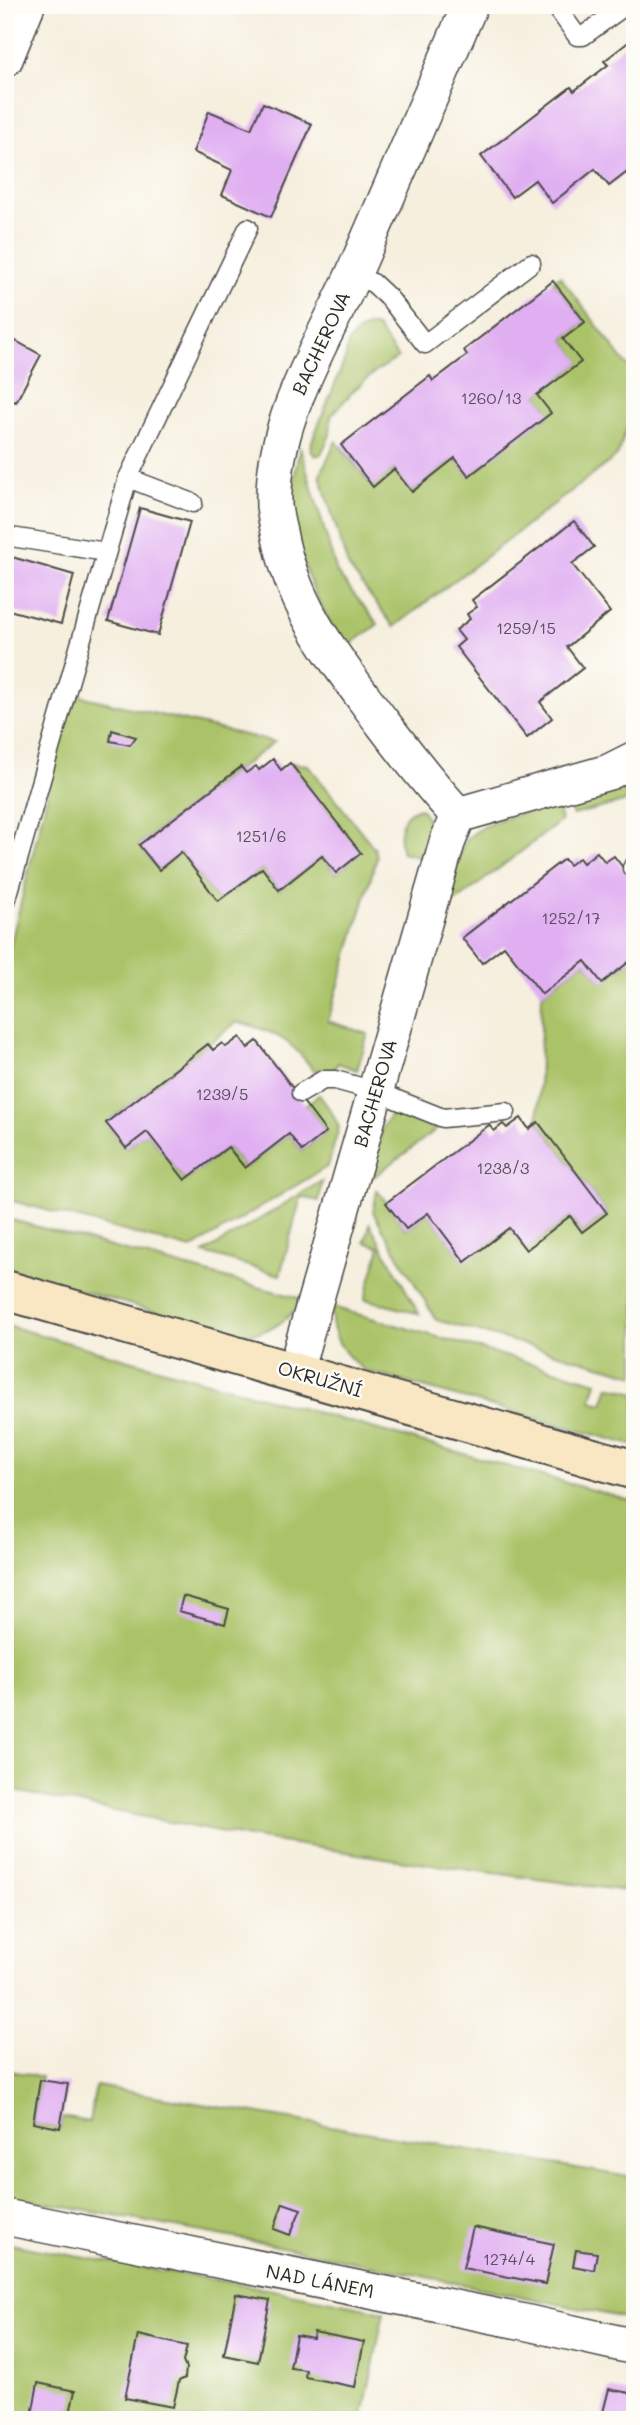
<svg xmlns="http://www.w3.org/2000/svg" width="640" height="2425" viewBox="0 0 640 2425" font-family="Mali,sans-serif">
	<style>
		.green { fill: #aac368; stroke: #6a774a; stroke-width: 2 }
		.building { fill: #e0aff2 }
		.lines { fill: none; stroke-linecap: round; stroke-linejoin: round }
		.lane-casing { stroke: #494846; stroke-width: 21 }
		.street-casing { stroke: #494846; stroke-width: 38 }
		.secondary-casing { stroke: #494846; stroke-width: 42 }
		.lane { stroke: #fff; stroke-width: 18 }
		.street { stroke: #fff; stroke-width: 35 }
		.secondary { stroke: #f9e7c3; stroke-width: 38 }
		.labels { text-anchor: middle; stroke-width: 5; stroke-linejoin: round; paint-order: stroke }
		.number-label { font-size: 16px; fill: #584c5d }
		.street-label { font-size: 19px; fill: #2b2b2b; stroke: #fdfcf7 }
	</style>
	<rect width="100%" height="100%" fill="#fdfcf7"/>
	<filter id="ink" filterUnits="userSpaceOnUse"><feTurbulence type="fractalNoise" baseFrequency=".0143" numOctaves="2"/><feDisplacementMap in="SourceGraphic" scale="14" xChannelSelector="R" yChannelSelector="G"/><feConvolveMatrix kernelMatrix="1 2 1 2 8 2 1 2 1" color-interpolation-filters="sRGB"/></filter>
	<filter id="wash" filterUnits="userSpaceOnUse"><feTurbulence type="fractalNoise" baseFrequency=".00686" numOctaves="4" result="noise"/><feDisplacementMap in="SourceGraphic" scale="28" xChannelSelector="R" yChannelSelector="G"/><feGaussianBlur stdDeviation="1.57" result="paint"/><feColorMatrix in="noise" values="0 0 0 0 0 0 0 0 0 0 0 0 0 0 0 0 0 1.4 0 .05"/><feComposite in="paint" operator="in"/></filter>
	<g filter="url(#wash)">
		<rect width="100%" height="100%" fill="#f6efde"/>
		<!-- green -->
		<g class="green">
			<path d="M560,276L635,376V405L617,456L394,627L348,566L320,475L336,441L372,486L394,469L412,492L455,458L469,475L550,413L537,395L580,362L563,339L585,322L553,281Z"/>
			<path d="M370,326L377,328L398,358L375,372L353,391L331,416L330,435L321,454L315,456L311,450L312,441L346,357C346,341 355,331 370,326Z"/>
			<path d="M300,447L337,573L378,624L346,648C318,607 295,557 293,506C292,486 296,467 300,447Z"/>
			<path d="M72,694L274,742L139,845L159,870L181,852L218,901L262,868L279,890L322,856L336,873L360,853L290,763L308,765L375,849L377,857L328,1021L368,1034L357,1070L338,1063L333,1071L313,1070C292,1040 273,1030 237,1022L106,1123L126,1148L147,1132L185,1180L228,1147L245,1168L289,1134L302,1151L326,1132L305,1105L319,1095L331,1111L339,1127L328,1166L191,1249L5,1199V967Z"/>
			<path d="M631,787L635,789V799L573,815L567,802L620,788Z"/>
			<path d="M557,804L561,821L451,905C454,886 454,857 466,841C482,819 531,812 557,804Z"/>
			<path d="M420,808C433,823 434,841 426,859L402,853C397,835 399,813 420,808Z"/>
			<path d="M635,957V1375L436,1320L373,1212L377,1190L406,1229L428,1213L465,1261L509,1228L526,1250L570,1216L582,1232L607,1213L538,1122L542,994L585,961L602,982Z"/>
			<path d="M403,1109L435,1123L437,1129L372,1178L382,1128L392,1113Z"/>
			<path d="M322,1181L319,1201L301,1197L280,1275L204,1253Z"/>
			<path d="M5,1218L302,1299C288,1325 263,1336 233,1334L5,1269Z"/>
			<path d="M370,1224L419,1314L365,1299L380,1247L365,1242Z"/>
			<path d="M332,1307L597,1382L591,1401L603,1404L609,1386L635,1393V1446L366,1371C344,1357 329,1334 332,1307Z"/>
			<path d="M5,1325L635,1502V1892L418,1863L228,1834L5,1789Z"/>
			<path d="M5,2070L41,2077L33,2123L60,2128L62,2117L89,2122L96,2086L635,2178V2320L263,2243L5,2196Z"/>
			<path d="M5,2243C131,2268 259,2284 384,2312L362,2420H5Z"/>
		</g>
		<g id="blocks">
			<!-- building -->
			<g class="building">
				<path d="M635,37V166L609,186L595,169L552,203L535,180L512,197L481,156L571,87L574,91L608,65L604,61Z"/>
				<path d="M263,103L312,124L271,217L222,195L232,170L193,152L209,111L251,129Z"/>
				<path d="M553,281L585,322L563,339L581,362L537,395L551,413L469,476L455,458L412,492L394,469L373,487L341,445L430,376L433,381L467,355L464,350Z"/>
				<path d="M5,335L41,355L16,402L5,397Z"/>
				<path d="M140,508L190,522L158,635L108,621Z"/>
				<path d="M574,521L594,547L572,564L610,612L567,647L583,668L540,702L552,718L527,738L456,647L464,640L456,630L470,619L467,614L477,607L472,600Z"/>
				<path d="M5,555L74,575L61,624L5,609Z"/>
				<path d="M112,730L136,737L130,745L110,741Z"/>
				<path d="M273,759L281,770L290,763L361,853L336,873L322,856L279,890L262,868L218,901L181,852L159,870L139,845L241,767L246,773L256,766L259,770Z"/>
				<path d="M597,852L605,862L614,856L635,883V957L602,983L585,961L542,994L504,946L482,963L462,938L564,859L569,865L579,858L583,863Z"/>
				<path d="M240,1037L248,1048L257,1041L326,1132L302,1151L289,1134L245,1168L228,1147L185,1180L147,1132L126,1148L106,1123L208,1044L213,1050L222,1043L226,1047Z"/>
				<path d="M521,1118L529,1129L538,1122L607,1213L582,1232L570,1216L526,1250L509,1228L465,1262L428,1213L406,1229L386,1203L489,1125L494,1131L503,1124L507,1128Z"/>
				<path d="M183,1596L229,1609L225,1624L179,1611Z"/>
				<path d="M40,2080L68,2084L60,2128L33,2123Z"/>
				<path d="M283,2203L301,2209L290,2235L274,2229Z"/>
				<path d="M473,2227L554,2244L545,2284L463,2268Z"/>
				<path d="M576,2250L597,2253L594,2270L573,2266Z"/>
				<path d="M236,2294L270,2300L258,2362L224,2355Z"/>
				<path d="M314,2332L364,2342L355,2387L305,2377L306,2370L290,2368L296,2335L313,2338Z"/>
				<path d="M138,2335L187,2346L183,2362L186,2368L185,2378L179,2381L173,2407L125,2398Z"/>
				<path d="M38,2383L75,2391L70,2413L63,2412L61,2420H31Z"/>
				<path d="M609,2389L635,2394V2420H601Z"/>
			</g>
		</g>
	</g>
	<g filter="url(#ink)">
		<use href="#blocks" fill-opacity="0" stroke="#494846" stroke-width="2"/>
		<g class="lines">
			<!-- lane casing -->
			<g class="lane-casing">
				<g id="lane">
					<path d="M555,5L577,36H583L626,5"/>
					<path d="M352,276L373,283L389,298L425,344L531,263"/>
					<path d="M128,478L193,503"/>
					<path d="M5,536L106,552"/>
					<path d="M632,868L635,866"/>
					<path d="M5,905L128,478L248,228"/>
					<path d="M301,1093L323,1080H335L375,1091L443,1118L506,1112"/>
				</g>
			</g>
			<!-- street casing -->
			<g class="street-casing">
				<g id="street">
					<path d="M5,59L27,5"/>
					<path d="M458,815C429,784 404,751 378,717C334,657 293,608 279,532C277,524 275,515 274,506C271,421 321,347 354,273C393,184 431,94 470,5"/>
					<path d="M458,815L609,772L635,759"/>
					<path d="M295,1371L447,843L458,815"/>
					<path d="M5,2217L524,2322L635,2347"/>
				</g>
			</g>
			<!-- secondary casing -->
			<g class="secondary-casing">
				<path id="secondary" d="M5,1290L635,1470"/>
			</g>
			<!-- lane -->
			<use href="#lane" class="lane"/>
			<!-- street -->
			<use href="#street" class="street"/>
			<!-- secondary -->
			<use href="#secondary" class="secondary"/>
		</g>
	</g>
	<g class="labels">
		<!-- number labels -->
		<g class="number-label">
			<text x="491" y="404">1260/13</text>
			<text x="526" y="634">1259/15</text>
			<text x="261" y="842">1251/6</text>
			<text x="571" y="924">1252/17</text>
			<text x="222" y="1100">1239/5</text>
			<text x="503" y="1174">1238/3</text>
			<text x="509" y="2265">1274/4</text>
		</g>
		<!-- street labels -->
		<g class="street-label">
			<text transform="translate(321 343) rotate(-65)" y="7">BACHEROVA</text>
			<text transform="translate(375 1093) rotate(-74)" y="7">BACHEROVA</text>
			<text transform="translate(320 1379) rotate(16)" y="7">OKRUŽNÍ</text>
			<text transform="translate(320 2281) rotate(11)" y="7">NAD LÁNEM</text>
		</g>
	</g>
	<!-- margin -->
	<rect width="640" height="2425" fill="none" stroke="#fdfcf7" stroke-width="28"/>
</svg>
